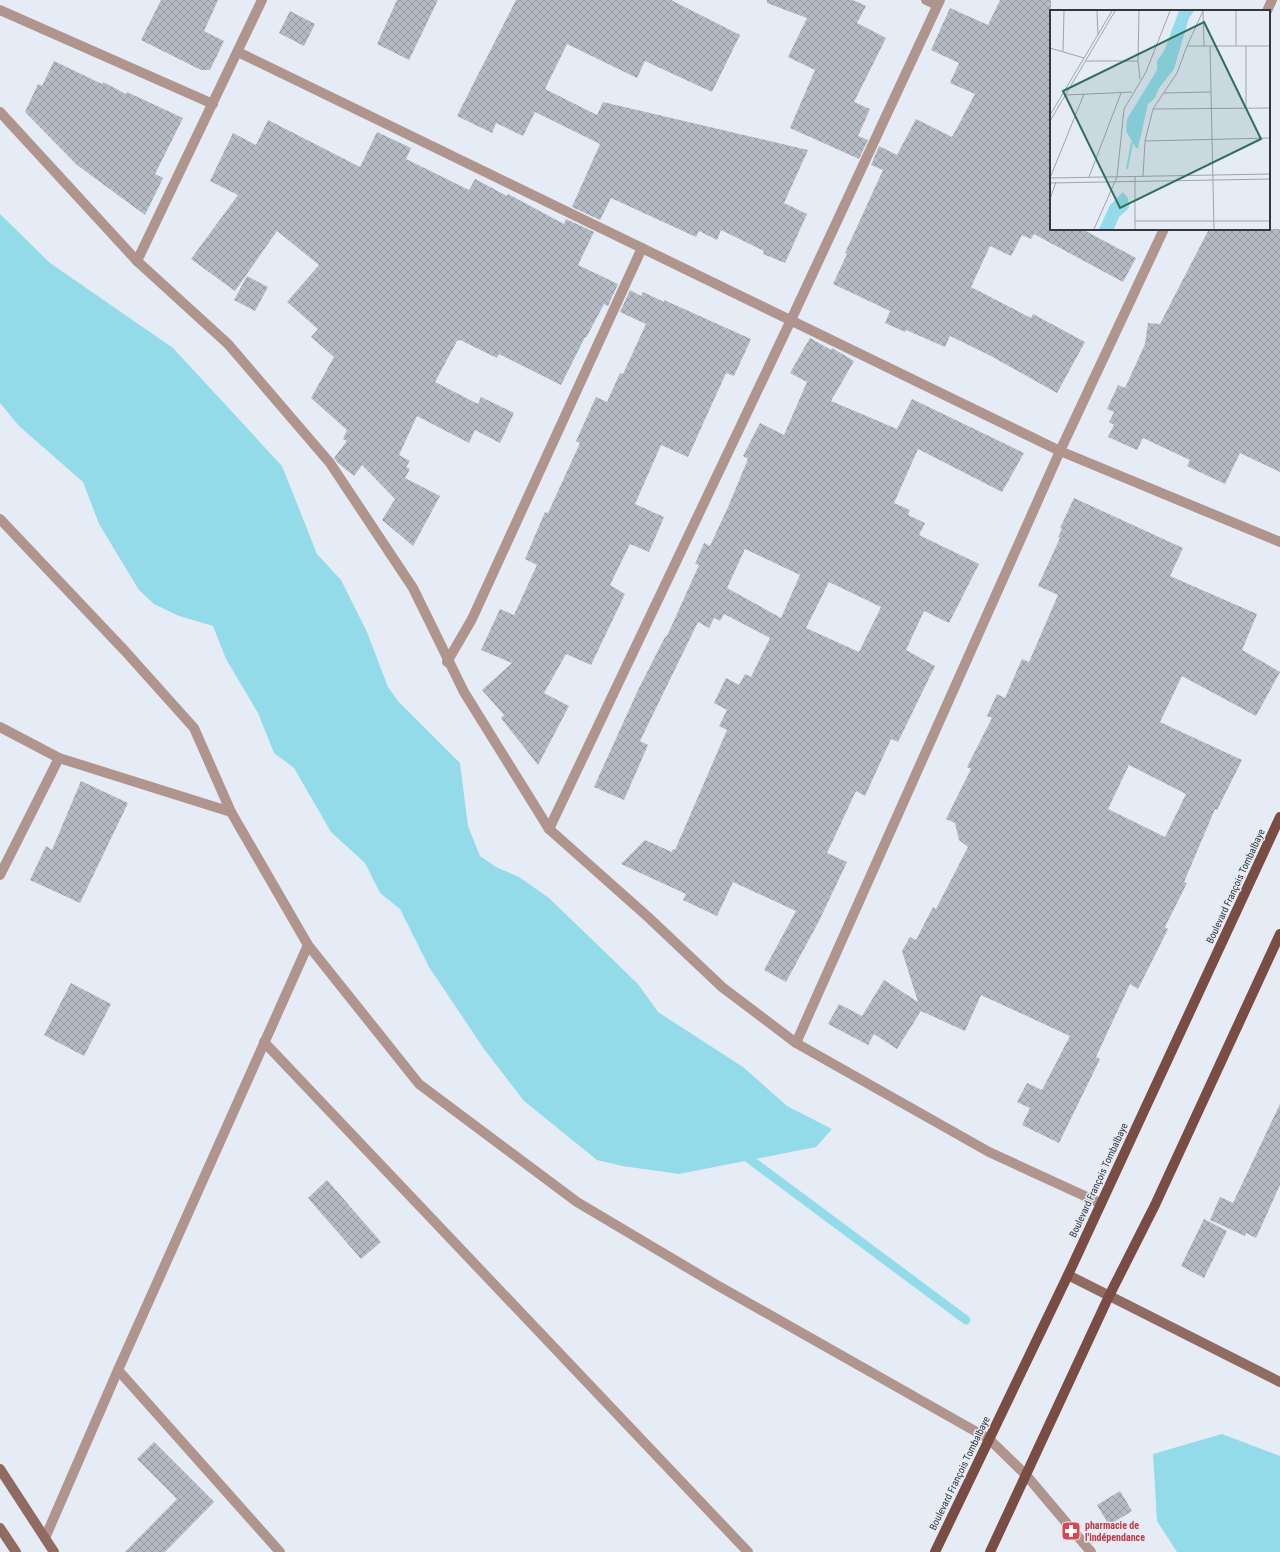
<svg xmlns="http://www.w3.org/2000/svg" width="1280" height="1552" viewBox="0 0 1280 1552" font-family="'Roboto Condensed',sans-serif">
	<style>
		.water { fill: #94dbea }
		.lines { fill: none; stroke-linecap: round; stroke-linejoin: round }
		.stream { stroke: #94dbea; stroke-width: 9 }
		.building { fill: url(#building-cross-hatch); fill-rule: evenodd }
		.street { stroke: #af958e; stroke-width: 10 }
		.secondary { stroke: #906b62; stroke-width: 10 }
		.primary { stroke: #794d43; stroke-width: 10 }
		.labels { text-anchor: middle; stroke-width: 3; stroke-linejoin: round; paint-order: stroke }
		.street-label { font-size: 10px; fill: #34373a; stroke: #e6ecf6 }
		.health-label { font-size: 10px; font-weight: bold; fill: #be3a42; stroke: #e6ecf6; text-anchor: start }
		.inset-river { fill: none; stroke: #94dbea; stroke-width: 2 }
		.inset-road { fill: none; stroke: #9fa4ab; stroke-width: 1 }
		.view { fill: #306f5d; fill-opacity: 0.15; stroke: #306f5d; stroke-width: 2 }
		.inset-edge { fill: none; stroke: #34373a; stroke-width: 2 }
	</style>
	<defs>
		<pattern id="building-cross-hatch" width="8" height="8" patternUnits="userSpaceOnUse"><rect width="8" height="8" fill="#b5bbc4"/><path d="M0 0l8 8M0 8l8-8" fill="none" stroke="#9499a0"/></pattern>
	</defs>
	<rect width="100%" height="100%" fill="#e6ecf6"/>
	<!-- water -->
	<g class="water">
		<path d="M0,214L50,263L173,348L282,466L317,554L341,580L367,632L388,687L398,701L460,763L468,826L480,856L496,867L519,877L549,898L638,984L658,1012L743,1067L787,1106L832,1129L816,1147L679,1174L622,1166L597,1160L524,1101L484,1049L429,967L400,909L380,893L365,863L331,832L294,768L274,753L258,713L226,659L213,626L179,616L154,604L139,590L99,524L83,482L19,426L0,403Z"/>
		<path d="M1222,1434L1280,1456V1552H1177L1157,1521L1153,1454Z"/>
	</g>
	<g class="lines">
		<!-- stream -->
		<path class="stream" d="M740,1152L966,1320"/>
	</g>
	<!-- building -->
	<g class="building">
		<path d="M161,0H218L204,31L224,41L210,70H201L141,40Z"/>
		<path d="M397,0H438L409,60L377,44Z"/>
		<path d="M516,0H671L740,35L712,92L645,61L637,78L567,44L545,89L597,115L603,102L808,150L784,203L807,214L785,263L763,254L764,251L721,230L717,240L699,231L696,237L611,198L600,220L572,207L600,144L535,112L523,136L496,123L492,133L457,116Z"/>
		<path d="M767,0H853L866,6L857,23L886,38L854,102L870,109L858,136L868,140L859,159L790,128L815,70L788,57L807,18L767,3Z"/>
		<path d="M1000,0H1051V229H1082L1136,258L1123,282L1034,234L1031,239L1022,235L1011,256L990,246L971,287L1031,318L1033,314L1085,342L1057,393L991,356L950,336L945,347L906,330L905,332L885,323L890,311L833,284L847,254L845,253L883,170L871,165L879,146L897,155L916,119L952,137L975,94L950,83L959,63L931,50L950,8L988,25Z"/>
		<path d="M290,11L315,24L304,46L279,33Z"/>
		<path d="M54,61L102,84L103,82L126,94L127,92L183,118L155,174L163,178L145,215L77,165L25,112L38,84L42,86Z"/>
		<path d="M268,120L360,167L377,132L411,148L406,159L469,190L475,179L507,196L508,194L564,224L566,219L594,232L578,265L618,284L608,306L604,304L586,338L585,337L561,385L499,354L497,358L460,340L457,341L435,382L478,404L481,397L514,413L500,443L475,430L469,443L417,416L399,455L410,461L406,467L410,469L405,478L440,496L413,546L382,520L395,499L362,465L354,476L338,463L334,458L347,441L343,439L347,430L311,398L334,357L311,337L318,329L287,302L319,265L277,231L235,291L191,259L238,195L210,181L233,133L256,145Z"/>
		<path d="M1209,229H1280V472L1240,453L1225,484L1187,466L1190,460L1143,438L1137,450L1108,437L1114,425L1109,422L1114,412L1107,409L1118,385L1125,388L1145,344L1148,323L1160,324Z"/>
		<path d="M247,276L268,287L255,311L234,300Z"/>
		<path d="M630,290L641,296L643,292L664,302V300L751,339L734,376L726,373L688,457L661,445L635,504L664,517L649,552L630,544L610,585L625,594L591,665L566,654L544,693L569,706L538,765L501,718L504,715L482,690L512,663L481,650L500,609L514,615L537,565L525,559L545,512L548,513L580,443L576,441L596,397L607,402L620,373L623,374L646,324L620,312Z"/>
		<path d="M810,338L831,350L832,348L854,361L831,401L897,429L912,399L1024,453L1002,492L918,449L894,503L910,510L908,515L925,523L919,535L979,564L949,623L924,611L906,650L935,666L898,742L891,739L865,796L856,791L827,853L847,862L819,921L786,982L764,970L796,911L733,882L717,916L683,900L686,894L621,864L645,840L672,852L673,849L675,850L727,730L719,726L727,710L714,703L726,678L739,685L745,674L751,677L770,638L724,614L720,621L714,618L709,628L698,622L640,741L648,745L624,800L594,787L638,690L665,637L667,636L699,565L695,564L704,543L710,546L728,507L748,459L743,456L760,423L784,435L807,382L790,373ZM745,549L800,575L781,618L727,588ZM829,582L881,607L859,652L806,628Z"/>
		<path d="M1074,498L1183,548L1170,576L1257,614L1242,650L1280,672L1256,716L1182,676L1160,722L1242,760L1217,810L1215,809L1184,882L1187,883L1165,927L1168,929L1138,989L1130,984L1096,1057L1100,1059L1059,1143L1022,1125L1030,1108L1017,1102L1027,1083L1042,1090L1070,1036L981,995L965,1031L921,1011L897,1049L874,1034L868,1045L828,1024L839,1004L862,1016L884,980L918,1002L902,951L910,937L916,940L933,907L936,909L968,847L959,840L955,823L946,819L971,769L967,767L992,718L987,716L997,694L1005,698L1022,659L1029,662L1058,595L1038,586L1060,538L1058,537L1062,529L1060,528ZM1129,765L1186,794L1165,837L1108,809Z"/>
		<path d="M81,781L128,803L80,903L30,880L46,846L52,850Z"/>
		<path d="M71,983L111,1004L84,1056L44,1035Z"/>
		<path d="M1280,1104V1185L1256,1238L1246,1233L1245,1236L1210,1220L1220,1197L1233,1203Z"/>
		<path d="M327,1180L381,1242L361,1259L308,1198Z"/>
		<path d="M1204,1219L1227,1231L1204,1278L1181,1266Z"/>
		<path d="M154,1442L214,1502L165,1552H125L177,1499L137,1459Z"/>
		<path d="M1120,1491L1132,1511L1109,1525L1097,1505Z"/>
	</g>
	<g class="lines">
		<!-- street -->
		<g class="street">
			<path d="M262,0L137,261L228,344L330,463L413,588L464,692L549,829L648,917L722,987L796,1043L989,1152L1100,1203"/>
			<path d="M926,0L937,5"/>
			<path d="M0,10L213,104"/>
			<path d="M1267,11L1272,0"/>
			<path d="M238,52L1060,451L1280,542"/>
			<path d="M0,112L137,261"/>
			<path d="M0,519L125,651L194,728L231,812L308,945L419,1084L577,1202L715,1284L989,1439L1026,1475L1091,1552"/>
			<path d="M447,662L472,619L642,248"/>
			<path d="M0,727L59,758L231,812"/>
			<path d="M549,829L791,320L940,0"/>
			<path d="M0,875L59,758"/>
			<path d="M264,1042L748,1552"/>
			<path d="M796,1043L1060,451L1164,229"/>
			<path d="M118,1370L280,1552"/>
			<path d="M45,1538L118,1370L308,945"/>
		</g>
		<!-- secondary -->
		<g class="secondary">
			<path d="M1068,1275L1280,1382"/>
			<path d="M0,1469L54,1552"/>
			<path d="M0,1528L16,1552"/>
		</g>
		<!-- primary -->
		<g class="primary">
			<path d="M935,1552L1068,1275L1280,817"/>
			<path d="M990,1552L1109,1296L1155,1205L1280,934"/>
		</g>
	</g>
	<!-- icons -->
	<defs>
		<g id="pharmacy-square" transform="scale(1)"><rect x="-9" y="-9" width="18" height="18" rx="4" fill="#e0444e" stroke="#e6ecf6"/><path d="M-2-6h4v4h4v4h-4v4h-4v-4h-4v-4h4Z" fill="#fff"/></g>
	</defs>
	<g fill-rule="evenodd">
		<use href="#pharmacy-square" x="1071" y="1531"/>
	</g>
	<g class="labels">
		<!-- street labels -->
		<g class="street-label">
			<text transform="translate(1235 886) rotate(-65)" y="4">Boulevard François Tombalbaye</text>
			<text transform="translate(1098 1180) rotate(-65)" y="4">Boulevard François Tombalbaye</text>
			<text transform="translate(959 1473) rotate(-64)" y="4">Boulevard François Tombalbaye</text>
		</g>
		<!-- health labels -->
		<g class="health-label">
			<text x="1085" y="1529">pharmacie de<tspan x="1085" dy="12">l'indépendance</tspan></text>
		</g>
	</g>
	<!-- overview -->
	<g transform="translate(1050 10)">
		<rect width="220" height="220" fill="#e6ecf6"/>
		<path d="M129,1H144L139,8L124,59L109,78L105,88L98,94L88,138H86L76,121L77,109L107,60V51L114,41ZM73,182L78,188L79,198L69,207L64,219H49L60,195Z" fill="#94dbea"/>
		<path class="inset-river" d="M77,159L82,132"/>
		<path class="inset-road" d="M47,1L48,25M89,1L88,51L90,69M153,1L154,36M186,1V36M137,36L153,1M160,36L164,219M196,36V98M0,38L34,48M13,41L14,1M36,51H88M114,83L160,82M16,85L82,82M103,99L220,98M0,105L62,1M0,111L65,1M95,131L220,128M93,166L95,131L103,99L127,63L137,36H220M39,167L71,83M0,168L34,84M0,168L220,164M0,173L220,169M0,189L6,172M85,211H220M44,219L67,167L74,99L96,62L120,1M85,219V167"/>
		<path class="view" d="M154,12L211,129L70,198L13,81Z"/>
		<rect width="220" height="220" class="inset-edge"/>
	</g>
</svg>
